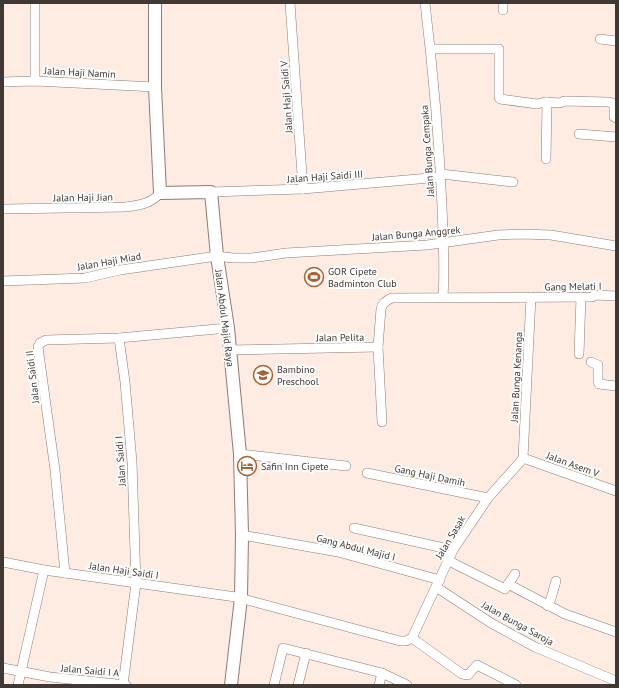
<svg xmlns="http://www.w3.org/2000/svg" width="619" height="688" viewBox="0 0 619 688" font-family="'PT Sans',sans-serif">
	<style>
		.lines { fill: none; stroke-linecap: round; stroke-linejoin: round }
		.minor-casing { stroke: #8d7c74; stroke-width: 10 }
		.tertiary-casing { stroke: #8d7c74; stroke-width: 14 }
		.minor { stroke: #fff; stroke-width: 9 }
		.tertiary { stroke: #fff; stroke-width: 12 }
		.labels { text-anchor: middle; stroke-width: 4; stroke-linejoin: round; paint-order: stroke }
		.street-label { font-size: 10px; fill: #3f3834; stroke: #fdfdfd }
		.poi-label { font-size: 10px; fill: #3f3834; stroke: #fdfdfd; text-anchor: start }
	</style>
	<rect width="100%" height="100%" fill="#feebe2"/>
	<g class="lines">
		<!-- minor casing -->
		<g class="minor-casing">
			<g id="minor">
				<path d="M35,3V81"/>
				<path d="M290,3L303,189"/>
				<path d="M425,3C433,70 439,138 442,206C443,236 445,267 443,297"/>
				<path d="M503,10V3"/>
				<path d="M600,39L616,41"/>
				<path d="M431,49H499V97L500,99L537,104L545,102L560,103L564,101L609,102L614,104V117L616,118"/>
				<path d="M3,82L35,81L155,87"/>
				<path d="M579,134L616,137"/>
				<path d="M546,159L547,102"/>
				<path d="M441,174L513,182"/>
				<path d="M211,192L303,189L441,177"/>
				<path d="M3,209L126,207C139,205 151,204 160,193"/>
				<path d="M3,281L85,278L120,270L217,256L233,258H252L286,253L427,245L498,235L522,234L551,235L616,246"/>
				<path d="M119,338L125,382L132,462L136,583L123,685"/>
				<path d="M229,350L378,347"/>
				<path d="M579,354L581,297"/>
				<path d="M591,362L598,365V381L599,384L616,386"/>
				<path d="M382,422L378,347L381,309C382,303 387,300 392,298L592,297L595,295L616,296"/>
				<path d="M240,454L346,466"/>
				<path d="M523,458L616,491"/>
				<path d="M367,473L488,498"/>
				<path d="M354,528L453,550"/>
				<path d="M242,535L338,552L440,580"/>
				<path d="M447,560L505,589L515,574"/>
				<path d="M3,562L44,570L236,597L400,641H406L412,638L453,550L488,498L520,462L523,458L531,297"/>
				<path d="M65,573L55,470L38,347L40,343L46,340L119,338L228,328"/>
				<path d="M508,584L565,614L616,632"/>
				<path d="M436,587L491,623L535,647L616,681"/>
				<path d="M548,606C552,598 553,590 556,581"/>
				<path d="M412,638L462,674L468,675L477,665L516,685"/>
				<path d="M3,668L50,677L126,685"/>
				<path d="M18,685L44,570"/>
				<path d="M274,685L283,648L382,673L407,685"/>
				<path d="M298,685L306,653"/>
				<path d="M379,685L382,673"/>
			</g>
		</g>
		<!-- tertiary casing -->
		<g class="tertiary-casing">
			<path id="tertiary" d="M155,3V87L160,193L211,192L217,256L228,328L240,454L242,535L241,598L231,685"/>
		</g>
		<!-- minor -->
		<use href="#minor" class="minor"/>
		<!-- tertiary -->
		<use href="#tertiary" class="tertiary"/>
	</g>
	<!-- icons -->
	<defs>
		<g id="stadium-ring" transform="scale(1)"><circle r="9.5" fill="#fdfdfd" stroke="#a66232" stroke-width="1.5"/><path d="M0-5a6.5 5 0 1 0 0 10a6.5 5 0 1 0 0-10ZM-3.5-1.8h7v3.6h-7Z" fill="#a66232"/></g>
		<g id="school-ring" transform="scale(1)"><circle r="9.5" fill="#fdfdfd" stroke="#a66232" stroke-width="1.5"/><path d="M0-5L7-2L0 1L-7-2ZM-4 1L0 2.5L4 1V4Q0 6-4 4Z" fill="#a66232"/></g>
		<g id="hotel-ring" transform="scale(1)"><circle r="9.5" fill="#fdfdfd" stroke="#a66232" stroke-width="1.5"/><path d="M-6-4.5h1.5V1H6V5H4.5V3h-9V5H-6ZM-4 0a1.8 1.8 0 1 1 3.6 0ZM.5 0V-2.5h3Q6-2.5 6 0Z" fill="#a66232"/></g>
	</defs>
	<g fill-rule="evenodd">
		<use href="#stadium-ring" x="314" y="277"/>
		<use href="#school-ring" x="263" y="375"/>
		<use href="#hotel-ring" x="247" y="466"/>
	</g>
	<g class="labels">
		<!-- street labels -->
		<g class="street-label">
			<text transform="translate(80 72) rotate(3)" y="4">Jalan Haji Namin</text>
			<text transform="translate(286 97) rotate(-94)" y="4">Jalan Haji Saidi V</text>
			<text transform="translate(427 151) rotate(-94)" y="4">Jalan Bunga Cempaka</text>
			<text transform="translate(325 176) rotate(-4)" y="4">Jalan Haji Saidi III</text>
			<text transform="translate(83 197) rotate(-1)" y="4">Jalan Haji Jian</text>
			<text transform="translate(416 233) rotate(-5)" y="4">Jalan Bunga Anggrek</text>
			<text transform="translate(109 261) rotate(-10)" y="4">Jalan Haji Miad</text>
			<text transform="translate(573 286) rotate(-1)" y="4">Gang Melati I</text>
			<text transform="translate(225 318) rotate(83)" y="4">Jalan Abdul Majid Raya</text>
			<text transform="translate(340 337) rotate(-1)" y="4">Jalan Pelita</text>
			<text transform="translate(32 377) rotate(-97)" y="4">Jalan Saidi II</text>
			<text transform="translate(516 377) rotate(-87)" y="4">Jalan Bunga Kenanga</text>
			<text transform="translate(120 461) rotate(-94)" y="4">Jalan Saidi I</text>
			<text transform="translate(573 464) rotate(20)" y="4">Jalan Asem V</text>
			<text transform="translate(430 475) rotate(12)" y="4">Gang Haji Damih</text>
			<text transform="translate(450 537) rotate(-59)" y="4">Jalan Sasak</text>
			<text transform="translate(356 547) rotate(14)" y="4">Gang Abdul Majid I</text>
			<text transform="translate(124 570) rotate(8)" y="4">Jalan Haji Saidi I</text>
			<text transform="translate(518 623) rotate(29)" y="4">Jalan Bunga Saroja</text>
			<text transform="translate(90 670) rotate(5)" y="4">Jalan Saidi I A</text>
		</g>
		<!-- poi labels -->
		<g class="poi-label">
			<text x="328" y="275">GOR Cipete<tspan x="328" dy="12">Badminton Club</tspan></text>
			<text x="277" y="373">Bambino<tspan x="277" dy="12">Preschool</tspan></text>
			<text x="261" y="470">Safin Inn Cipete</text>
		</g>
	</g>
	<!-- border -->
	<rect width="619" height="688" fill="none" stroke="#3f3834" stroke-width="8"/>
</svg>
